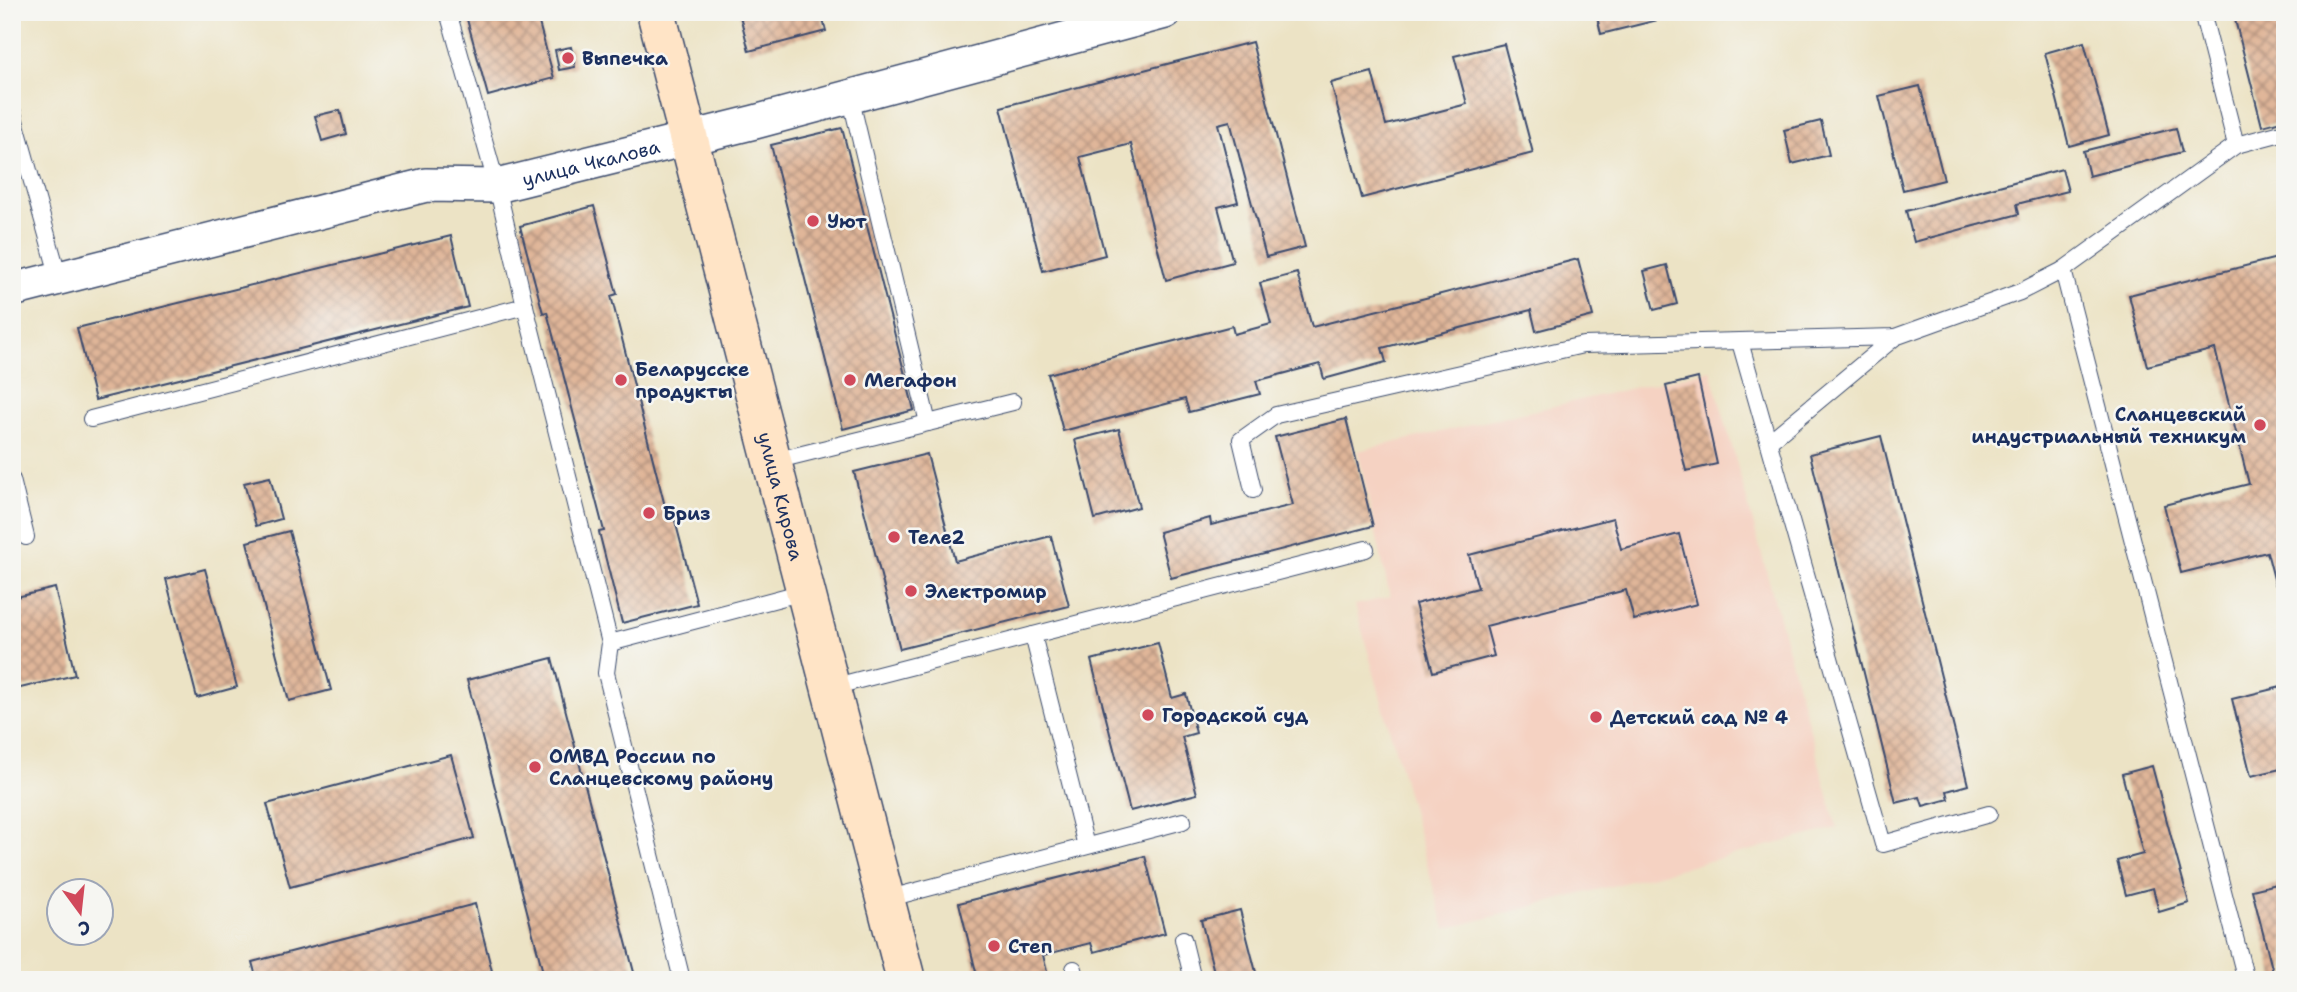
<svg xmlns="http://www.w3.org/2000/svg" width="2297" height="992" viewBox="0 0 2297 992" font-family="'Shantell Sans',sans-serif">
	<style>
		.built { fill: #f5d2c2 }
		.building { fill: url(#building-cross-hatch) }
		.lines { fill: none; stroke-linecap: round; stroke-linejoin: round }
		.lane-casing { stroke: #3a4a6d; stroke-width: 18 }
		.street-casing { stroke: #3a4a6d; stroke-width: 36 }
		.secondary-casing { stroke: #3a4a6d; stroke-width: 41 }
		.lane { stroke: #fff; stroke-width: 16 }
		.street { stroke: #fff; stroke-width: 33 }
		.secondary { stroke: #ffe4c6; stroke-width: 38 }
		.poi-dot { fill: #d1495b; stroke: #f6f6f2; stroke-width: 2.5 }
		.labels { text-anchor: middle; stroke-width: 5; stroke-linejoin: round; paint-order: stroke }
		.poi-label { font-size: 19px; font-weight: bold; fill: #1b2f5e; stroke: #f6f6f2; text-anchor: start }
		.street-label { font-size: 19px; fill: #1b2f5e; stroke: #f6f6f2 }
	</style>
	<defs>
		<pattern id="building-cross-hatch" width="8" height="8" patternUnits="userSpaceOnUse" patternTransform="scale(1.75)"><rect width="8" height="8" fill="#e0b699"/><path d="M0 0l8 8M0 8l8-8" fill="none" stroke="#b59480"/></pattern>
	</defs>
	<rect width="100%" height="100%" fill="#f6f6f2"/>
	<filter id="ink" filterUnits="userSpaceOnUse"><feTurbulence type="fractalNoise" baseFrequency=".0143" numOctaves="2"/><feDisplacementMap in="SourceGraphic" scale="14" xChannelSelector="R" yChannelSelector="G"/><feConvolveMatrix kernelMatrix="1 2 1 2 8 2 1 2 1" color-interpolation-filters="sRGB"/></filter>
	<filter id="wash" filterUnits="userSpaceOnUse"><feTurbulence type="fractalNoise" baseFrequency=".00686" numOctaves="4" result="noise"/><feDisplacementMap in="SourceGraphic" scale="28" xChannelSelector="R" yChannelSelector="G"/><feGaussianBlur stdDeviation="1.57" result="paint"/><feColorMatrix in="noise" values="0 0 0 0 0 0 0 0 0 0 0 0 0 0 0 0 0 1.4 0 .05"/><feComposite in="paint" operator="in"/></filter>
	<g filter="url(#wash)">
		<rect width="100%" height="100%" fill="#ece3c5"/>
		<!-- built -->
		<path class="built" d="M1711,370L1837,828L1445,929L1355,605L1390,597L1358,451Z"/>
		<g id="blocks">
			<!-- building -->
			<g class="building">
				<path d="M465,12H536L554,78L488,96Z"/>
				<path d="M739,12H821L826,31L749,51Z"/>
				<path d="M1596,12H1686V13L1601,34Z"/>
				<path d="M2233,12H2285V120L2262,126Z"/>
				<path d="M1252,42L1305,247L1266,257L1230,121L1218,124L1238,202L1218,207L1233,262L1166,280L1131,144L1080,157L1105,255L1043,271L1001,107Z"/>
				<path d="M2084,42L2109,135L2069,146L2045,53Z"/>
				<path d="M1504,44L1533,153L1362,198L1331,83L1372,72L1386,125L1467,104L1454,56Z"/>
				<path d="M571,47L575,67L559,70L555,50Z"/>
				<path d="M1920,86L1944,180L1903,190L1879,96Z"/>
				<path d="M340,110L346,134L322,141L315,116Z"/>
				<path d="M1821,121L1829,155L1792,164L1784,130Z"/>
				<path d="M842,128L914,410L843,429L771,145Z"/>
				<path d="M2176,128L2182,152L2089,176L2083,151Z"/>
				<path d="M2062,169L2068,191L2017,204L2019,214L1914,242L1906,211Z"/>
				<path d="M594,206L617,294L611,296L667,514L673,513L697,604L622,623L599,532L604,531L547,312L543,313L520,226Z"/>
				<path d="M451,236L468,307L95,400L77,328Z"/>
				<path d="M2285,256V617H2284L2267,552L2181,573L2164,505L2249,484L2215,349L2147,366L2129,295Z"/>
				<path d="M1578,259L1593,316L1536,331L1531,310L1382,348L1386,362L1324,379L1320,364L1256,381L1260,394L1189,412L1185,399L1063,431L1048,374L1232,326L1234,334L1271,324L1260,283L1297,273L1312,327Z"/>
				<path d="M1667,265L1677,304L1654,310L1644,271Z"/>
				<path d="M1698,378L1717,464L1686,471L1666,386Z"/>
				<path d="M1346,419L1373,526L1171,578L1159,532L1210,518L1211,525L1293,505L1275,437Z"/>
				<path d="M1119,429L1139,507L1095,519L1075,440Z"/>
				<path d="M1881,436L1968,785L1947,791L1949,799L1923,806L1920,797L1896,803L1810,454Z"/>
				<path d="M927,454L955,561L1051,536L1069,606L900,649L854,472Z"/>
				<path d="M270,477L281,519L256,526L244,483Z"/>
				<path d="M1613,518L1621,549L1679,534L1697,604L1634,620L1626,590L1486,626L1494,656L1433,672L1415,604L1478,588L1469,555Z"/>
				<path d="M289,531L331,690L289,701L247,542Z"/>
				<path d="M205,569L237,687L197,698L166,579Z"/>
				<path d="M55,588L75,675L12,690V598Z"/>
				<path d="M1158,643L1172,698L1186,694L1196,733L1182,737L1197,794L1130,811L1091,660Z"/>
				<path d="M552,658L603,854L636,980H545L467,680Z"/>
				<path d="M2285,686V768L2251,776L2232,699Z"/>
				<path d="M451,755L474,838L290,887L267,804Z"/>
				<path d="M2152,766L2189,903L2159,912L2153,888L2126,895L2117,861L2143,854L2122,774Z"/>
				<path d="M1145,856L1165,933L1094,952L1091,943L1043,955L1049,980H978L959,903Z"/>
				<path d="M2285,882V980H2275L2252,890Z"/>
				<path d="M475,904L492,971L460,980H257L252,962Z"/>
				<path d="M1240,910L1258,980H1216L1201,920Z"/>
			</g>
		</g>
	</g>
	<g filter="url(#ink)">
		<use href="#blocks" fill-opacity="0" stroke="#3a4a6d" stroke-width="2"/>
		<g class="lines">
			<!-- lane casing -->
			<g class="lane-casing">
				<g id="lane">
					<path d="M448,12L497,186L525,306L610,643L606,673L682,980"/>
					<path d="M2202,12L2236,145"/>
					<path d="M850,96L928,423"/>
					<path d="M12,110L59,278"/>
					<path d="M2063,270L2246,980"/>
					<path d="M1740,342L1883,844L1989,814"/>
					<path d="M91,419L525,306"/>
					<path d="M1770,441L1895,337"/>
					<path d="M774,461L1013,402"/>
					<path d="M12,480L26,537"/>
					<path d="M1253,490L1241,440L1276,415L1583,345L1895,337L2020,292L2063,270L2236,145L2285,132"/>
					<path d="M1033,635L1086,846"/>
					<path d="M610,643L807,591"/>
					<path d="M832,687L1366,549"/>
					<path d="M886,899L1183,821"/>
					<path d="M1183,939L1193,980"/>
					<path d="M1074,969L1077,980"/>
				</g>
			</g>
			<!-- street casing -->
			<g class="street-casing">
				<g id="street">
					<path id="s1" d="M12,290L426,185L497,186L755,122L1165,12"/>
				</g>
			</g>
			<!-- secondary casing -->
			<g class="secondary-casing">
				<g id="secondary">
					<path id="s2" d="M656,12L906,980"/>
				</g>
			</g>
			<!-- lane -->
			<use href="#lane" class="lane"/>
			<!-- street -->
			<use href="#street" class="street"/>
			<!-- secondary -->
			<use href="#secondary" class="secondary"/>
		</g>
	</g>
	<!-- markers -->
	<g class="poi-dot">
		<circle cx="568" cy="58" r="7"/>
		<circle cx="813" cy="221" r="7"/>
		<circle cx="621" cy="380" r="7"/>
		<circle cx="850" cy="380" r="7"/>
		<circle cx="2260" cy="425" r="7"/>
		<circle cx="649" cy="513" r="7"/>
		<circle cx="894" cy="537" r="7"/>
		<circle cx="911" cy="591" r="7"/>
		<circle cx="1148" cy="715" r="7"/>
		<circle cx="1596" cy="717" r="7"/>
		<circle cx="535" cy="767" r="7"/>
		<circle cx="994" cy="946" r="7"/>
	</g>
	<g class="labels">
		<!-- poi labels -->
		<g class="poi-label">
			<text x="582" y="65">Выпечка</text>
			<text x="827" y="228">Уют</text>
			<text x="635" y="376">Беларусске<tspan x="635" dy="22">продукты</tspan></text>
			<text x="864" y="387">Мегафон</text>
			<text x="2246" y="421" text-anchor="end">Сланцевский<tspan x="2246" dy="22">индустриальный техникум</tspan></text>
			<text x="663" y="520">Бриз</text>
			<text x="908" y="544">Теле2</text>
			<text x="925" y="598">Электромир</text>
			<text x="1162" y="722">Городской суд</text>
			<text x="1610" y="724">Детский сад № 4</text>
			<text x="549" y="763">ОМВД России по<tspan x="549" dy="22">Сланцевскому району</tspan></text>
			<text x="1008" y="953">Степ</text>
		</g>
		<!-- street labels -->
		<g class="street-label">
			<text dy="7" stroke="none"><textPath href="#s1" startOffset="595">улица Чкалова</textPath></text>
			<text dy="7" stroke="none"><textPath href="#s2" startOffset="500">улица Кирова</textPath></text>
		</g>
	</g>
	<!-- margin -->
	<rect width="2297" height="992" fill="none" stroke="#f6f6f2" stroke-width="42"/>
	<!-- north arrow -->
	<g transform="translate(80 912) rotate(165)"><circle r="33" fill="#f6f6f2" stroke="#9ea6b7" stroke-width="2"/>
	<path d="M0-5L12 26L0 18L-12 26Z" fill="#d1495b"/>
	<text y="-10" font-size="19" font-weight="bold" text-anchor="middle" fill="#1b2f5e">С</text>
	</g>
</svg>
